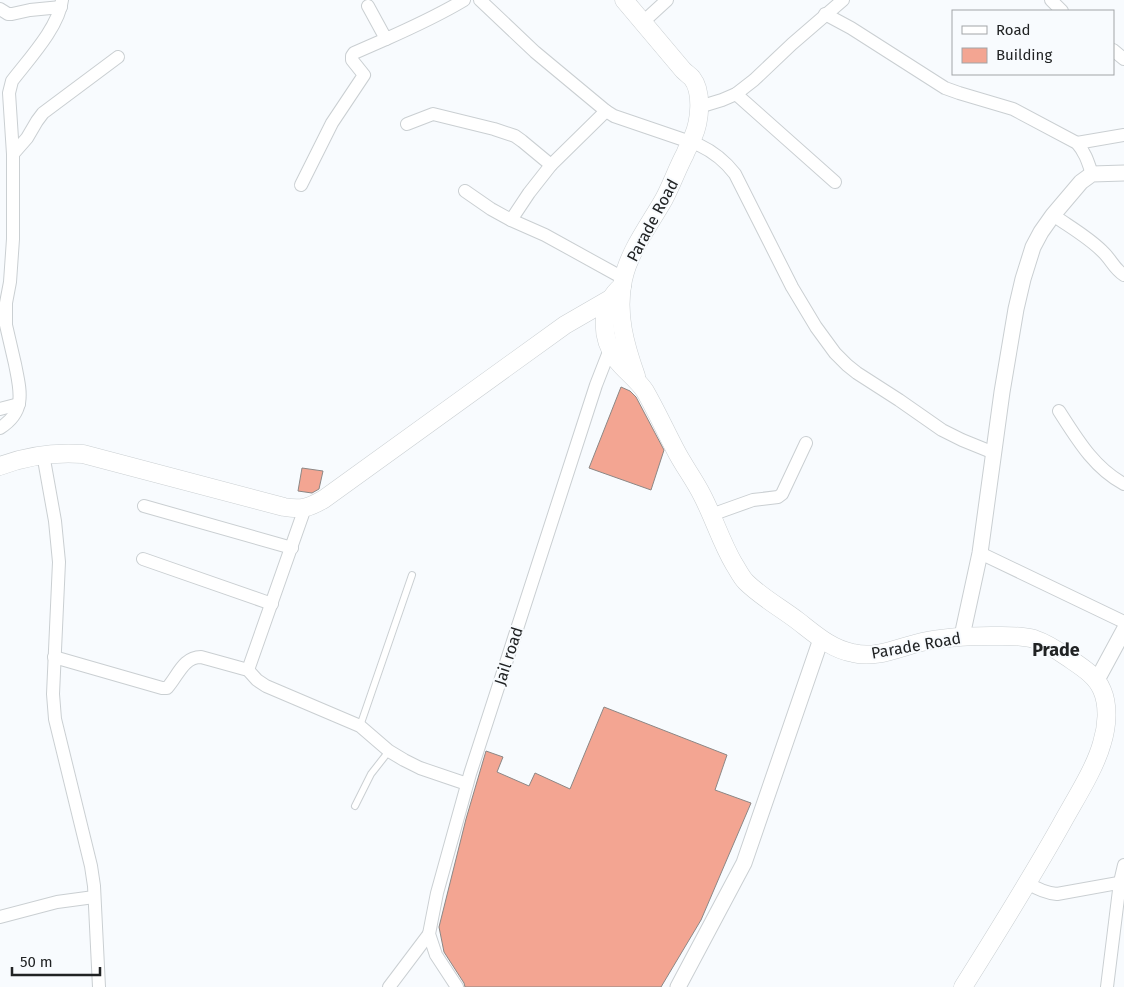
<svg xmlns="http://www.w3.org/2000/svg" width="1124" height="987" viewBox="0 0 1124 987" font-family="'Fira Sans',sans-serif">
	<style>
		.building { fill: #f3a592; stroke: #8c8785 }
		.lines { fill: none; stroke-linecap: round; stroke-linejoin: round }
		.service-casing { stroke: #cacfd2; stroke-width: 8 }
		.minor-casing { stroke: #cacfd2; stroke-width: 14 }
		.tertiary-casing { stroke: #cacfd2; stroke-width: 17 }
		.secondary-casing { stroke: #cacfd2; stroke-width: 19 }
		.service { stroke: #fff; stroke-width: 6 }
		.minor { stroke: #fff; stroke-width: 12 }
		.tertiary { stroke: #fff; stroke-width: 15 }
		.secondary { stroke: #fff; stroke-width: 18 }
		.labels { text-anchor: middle; stroke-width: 4; stroke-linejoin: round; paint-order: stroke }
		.street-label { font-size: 16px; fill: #212324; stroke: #f8fbfe }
		.neighbourhood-label { font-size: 18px; font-weight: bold; fill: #212324; stroke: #f8fbfe }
	</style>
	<rect width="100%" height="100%" fill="#f8fbfe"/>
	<!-- building -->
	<g class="building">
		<path d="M621,387L630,391L636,397L664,450L651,490L589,468Z"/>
		<path d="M302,468L323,471L319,489L312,493L298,491Z"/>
		<path d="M604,707L727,755L715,790L751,803L701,920L661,987H465L464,983L444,952L439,927L466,819L486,751L503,757L497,772L529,786L535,773L570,789Z"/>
	</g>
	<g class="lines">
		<!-- service casing -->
		<g class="service-casing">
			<g id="service">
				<path d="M360,726L412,575"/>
				<path d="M355,806L371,774L389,751"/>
			</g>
		</g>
		<!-- minor casing -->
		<g class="minor-casing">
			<g id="minor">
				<path d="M480,0L535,52L606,111L614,116L699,145C714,152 725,161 735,174L792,287L816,327L835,353L847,365L857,373L899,400L942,430L962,440L994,453"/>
				<path d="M1051,0L1062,11"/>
				<path d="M368,6L386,39C413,27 439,15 464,0"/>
				<path d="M0,9L8,14H12L30,10L61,7"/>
				<path d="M825,14L851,28L945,88L959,93L1013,109L1077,143C1085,152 1088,162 1092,174"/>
				<path d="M643,22L667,0"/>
				<path d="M1113,50L1124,59"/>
				<path d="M736,94L835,182"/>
				<path d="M699,107L722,100L736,94L754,80L792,44L843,0"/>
				<path d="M407,124L433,114L494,129L515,136L522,141L551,165"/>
				<path d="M1077,143L1124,135"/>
				<path d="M13,154L27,138L37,121L43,113L118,57"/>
				<path d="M301,185L332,123L364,75L352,60V56L354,53L386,39"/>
				<path d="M465,191L491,209L511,220L545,235L623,278"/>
				<path d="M1053,215C1070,227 1088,237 1102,251C1111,259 1114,269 1124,275"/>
				<path d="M511,220L529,193L551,165L606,111"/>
				<path d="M0,409L19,404"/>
				<path d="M1059,411C1077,439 1094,468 1124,484"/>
				<path d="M0,428C27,411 20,390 15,364C12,351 9,338 6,325V303L10,282L13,239V154L9,93L12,81C28,60 59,27 62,0"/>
				<path d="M43,454L55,521L59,562L53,694L55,719L91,866L94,886L99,987"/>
				<path d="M144,506L292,548"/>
				<path d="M711,515L753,500L778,497L782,494L806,443"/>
				<path d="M980,553L1124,622"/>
				<path d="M143,559L272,604"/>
				<path d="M54,657L162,688H167C178,676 183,657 201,657L248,670L257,680L266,686L360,726L389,751L404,760L420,768L467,784"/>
				<path d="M248,670L305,508"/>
				<path d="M1028,883C1037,889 1046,893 1057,894L1124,882"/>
				<path d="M0,917L57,902L94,897"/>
				<path d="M389,987L429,934"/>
				<path d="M457,987L436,955L429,934L437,893L470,774L596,385L612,344"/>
				<path d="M1107,987L1120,882L1124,865"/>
			</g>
		</g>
		<!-- tertiary casing -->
		<g class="tertiary-casing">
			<g id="tertiary">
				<path d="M962,636L980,553L1002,392L1016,309L1023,279L1033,247L1041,232L1053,215L1081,182L1092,174L1124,173"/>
				<path d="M1097,680L1124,630"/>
				<path d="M678,987L744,863L821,639"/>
			</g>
		</g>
		<!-- secondary casing -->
		<g class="secondary-casing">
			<g id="secondary">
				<path d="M624,0L683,70C686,73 689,75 692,78C703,92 700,121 693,137C691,143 687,148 685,154C677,169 672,184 664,199C650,224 629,251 623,280C616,314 625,345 636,376"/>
				<path d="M622,286C600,304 600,336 616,359C625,371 637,379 645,391C656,410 665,430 675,449C683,465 694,479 702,495C714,518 721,542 734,564C738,570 741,577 746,582C761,597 781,608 798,621C815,634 831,649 853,653C877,659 899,647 922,642C945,637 968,636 991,636C1006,636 1020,635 1034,639C1046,643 1057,650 1067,657C1080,666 1096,675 1102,690C1109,706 1107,727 1102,743C1095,769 1074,801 1061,825C1030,880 997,933 963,987"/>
				<path d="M0,466C26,456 55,452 83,454L284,507C301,510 309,508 324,499L565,325L610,299"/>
			</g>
		</g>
		<!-- service -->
		<use href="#service" class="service"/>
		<!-- minor -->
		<use href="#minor" class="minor"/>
		<!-- tertiary -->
		<use href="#tertiary" class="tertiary"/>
		<!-- secondary -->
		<use href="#secondary" class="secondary"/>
	</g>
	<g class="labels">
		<!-- street labels -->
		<g class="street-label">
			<text transform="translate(652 220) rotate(-62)" y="6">Parade Road</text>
			<text transform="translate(916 645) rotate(-10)" y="6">Parade Road</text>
			<text transform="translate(508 656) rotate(-72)" y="6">Jail road</text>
		</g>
		<!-- neighbourhood labels -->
		<g class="neighbourhood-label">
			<text x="1056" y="656">Prade</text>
		</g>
	</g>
	<!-- legend -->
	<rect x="952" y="10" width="162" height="65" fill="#f8fbfe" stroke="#a2a5a7"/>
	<rect x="962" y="26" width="25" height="8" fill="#ffffff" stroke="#a2a5a7"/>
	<text x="996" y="35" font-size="15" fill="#212324">Road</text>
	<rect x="962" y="48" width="25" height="15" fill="#f3a592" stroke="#a2a5a7"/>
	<text x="996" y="60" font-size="15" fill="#212324">Building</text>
	<!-- scale -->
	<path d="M12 967v8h88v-8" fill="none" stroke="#212324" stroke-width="2.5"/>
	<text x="20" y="967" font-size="15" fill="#212324" stroke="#f8fbfe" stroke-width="4" paint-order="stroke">50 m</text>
</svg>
